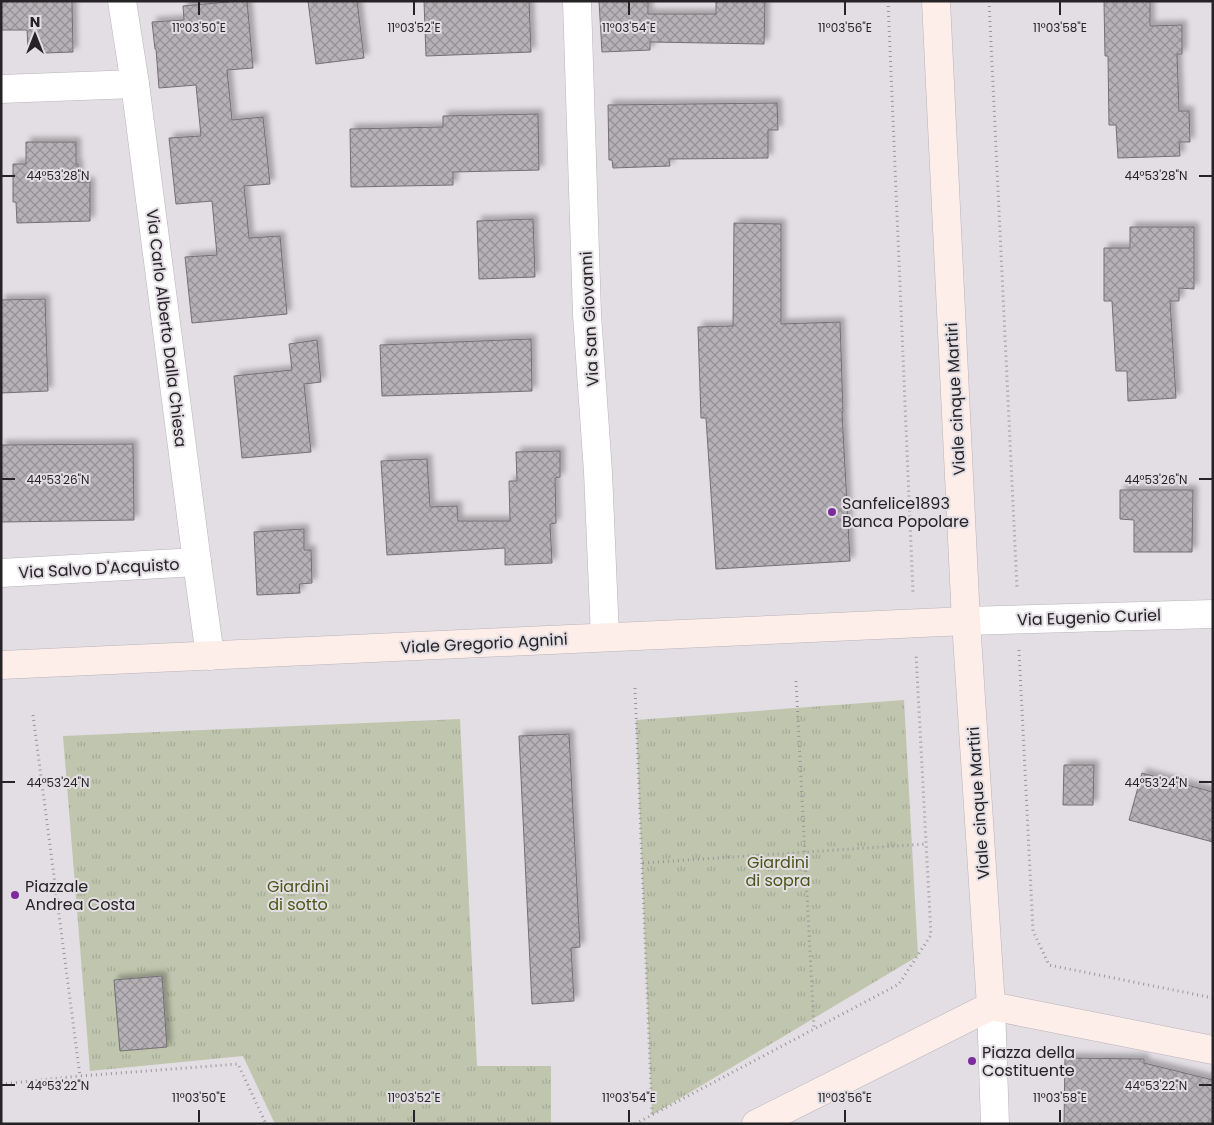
<svg xmlns="http://www.w3.org/2000/svg" width="1214" height="1125" viewBox="0 0 1214 1125" font-family="Poppins,sans-serif">
	<style>
		.park { fill: url(#park-tufts) }
		.building { fill: url(#building-cross-hatch); stroke: #747075; filter: url(#shadow) }
		.lines { fill: none; stroke-linecap: round; stroke-linejoin: round }
		.street-casing { stroke: #b8b4b9; stroke-width: 29 }
		.secondary-casing { stroke: #b8b4b9; stroke-width: 29 }
		.path { stroke: #99969a; stroke-width: 3; stroke-dasharray: 1 4; stroke-linecap: butt }
		.street { stroke: #fff; stroke-width: 28 }
		.secondary { stroke: #feeeea; stroke-width: 28 }
		.ticks { fill: none; stroke: #252325; stroke-width: 2 }
		.poi-dot { fill: #7b2b9b; stroke: #e2dee3; stroke-width: 2 }
		.labels { text-anchor: middle; stroke-width: 4; stroke-linejoin: round; paint-order: stroke }
		.street-label { font-size: 16px; fill: #252325; stroke: #e2dee3 }
		.poi-label { font-size: 16px; fill: #252325; stroke: #e2dee3; text-anchor: start }
		.park-label { font-size: 16px; fill: #4a5615; stroke: #e2dee3 }
		.ticks-label { font-size: 12px; text-anchor: middle; fill: #252325; stroke: #e2dee3; stroke-width: 4; stroke-linejoin: round; paint-order: stroke }
	</style>
	<defs>
		<pattern id="park-tufts" width="24" height="20" patternUnits="userSpaceOnUse" patternTransform="scale(1.25)"><rect width="24" height="20" fill="#bfc6ad"/><path d="M3 7l-1-3M5 7V3M7 7l1-3M15 17l-1-3M17 17v-4M19 17l1-3" fill="none" stroke="#a4aa95"/></pattern>
		<pattern id="building-cross-hatch" width="8" height="8" patternUnits="userSpaceOnUse" patternTransform="scale(1.25)"><rect width="8" height="8" fill="#b6b1b6"/><path d="M0 0l8 8M0 8l8-8" fill="none" stroke="#949094"/></pattern>
		<filter id="shadow"><feDropShadow dx="4.5" dy="-4.5" stdDeviation="2.5" flood-color="#0004"/></filter>
	</defs>
	<rect width="100%" height="100%" fill="#e2dee3"/>
	<!-- park -->
	<g class="park">
		<path d="M904,700L918,956L652,1115L636,720Z"/>
		<path d="M460,719L477,1066H551V1124H275L243,1056L90,1071L63,736Z"/>
	</g>
	<!-- building -->
	<g class="building">
		<path d="M1,1H72L73,52L44,53V48H28L27,30H1Z"/>
		<path d="M239,1H247L253,68L227,70L232,120L263,117L270,184L244,186L249,238L280,236L287,314L192,323L185,257L217,255L212,201L176,204L169,138L201,136L196,85L159,88L156,49H155L152,22L184,20L183,6Z"/>
		<path d="M308,1H357L364,58L316,64Z"/>
		<path d="M424,1H529L531,52L426,56Z"/>
		<path d="M599,1H648V14H716V1H765L764,44L650,42V50L602,52Z"/>
		<path d="M1104,1H1150V26L1182,25V54H1177L1179,111H1189L1190,142H1179L1180,156L1118,158L1116,125H1109L1108,56H1105Z"/>
		<path d="M777,103L778,130H768V158L669,159L670,166L613,168L612,160H609L608,105Z"/>
		<path d="M538,114L539,170L453,172V185L351,187L350,129L443,127V116Z"/>
		<path d="M26,142H76V164H78V182H90V221L17,223L16,202H13V164H26Z"/>
		<path d="M533,219L535,277L479,279L477,221Z"/>
		<path d="M734,223L781,224V324L840,322L843,412H842L850,561L716,569L706,418H701L698,327L733,326Z"/>
		<path d="M1130,227H1194V289L1179,288V301H1170L1176,398L1128,401L1127,371H1116L1112,301H1104V248H1130Z"/>
		<path d="M45,299L48,391L1,393V300Z"/>
		<path d="M531,339L532,391L382,396L380,345Z"/>
		<path d="M317,340L321,382L304,384L311,452L242,458L234,376L292,370L289,344Z"/>
		<path d="M133,444L134,520L1,522V445Z"/>
		<path d="M560,451V477L555,478L556,523L550,524L552,563L505,565V548L387,555L381,461L427,459L430,507L457,506L458,521H510L509,481H517L516,452Z"/>
		<path d="M1120,490H1193L1192,552H1134V520L1120,519Z"/>
		<path d="M304,529V550H311L312,583L299,584L300,593L257,595L254,532Z"/>
		<path d="M569,734L580,947L571,948L574,1001L532,1004L519,736Z"/>
		<path d="M1064,765H1094L1093,805H1063Z"/>
		<path d="M1142,773L1213,792V842L1129,820Z"/>
		<path d="M162,976L167,1047L120,1051L114,980Z"/>
		<path d="M1065,1058L1144,1059V1063L1213,1080V1124H1064Z"/>
	</g>
	<g class="lines">
		<!-- street casing -->
		<g class="street-casing">
			<g id="street">
				<path d="M122,1L135,84L197,562L210,656"/>
				<path d="M577,1L587,315L598,472L605,637"/>
				<path d="M1,89L135,84"/>
				<path d="M1,573L197,562"/>
				<path d="M966,621L1213,614"/>
				<path d="M991,1006L995,1124"/>
			</g>
		</g>
		<!-- secondary casing -->
		<g class="secondary-casing">
			<g id="secondary">
				<path d="M936,1L966,621L991,1006"/>
				<path d="M1,665L966,621"/>
				<path d="M991,1006L1213,1050"/>
				<path d="M756,1124L991,1006"/>
			</g>
		</g>
		<!-- path -->
		<g class="path">
			<path d="M888,1L913,593"/>
			<path d="M989,1L1017,588"/>
			<path d="M1019,650L1033,931L1049,965L1213,998"/>
			<path d="M796,681L814,1029"/>
			<path d="M635,688L652,1115"/>
			<path d="M33,715L80,1076L238,1064L266,1124"/>
			<path d="M643,863L926,844"/>
			<path d="M1,1084L80,1076"/>
			<path d="M635,1124L899,984L931,935L916,654"/>
		</g>
		<!-- street -->
		<use href="#street" class="street"/>
		<!-- secondary -->
		<use href="#secondary" class="secondary"/>
	</g>
	<!-- ticks -->
	<path class="ticks" d="M199,2V15M414,2V15M629,2V15M845,2V15M1060,2V15M2,176H15M1199,176H1212M2,479H15M1199,479H1212M2,782H15M1199,782H1212M2,1085H15M1199,1085H1212M199,1110V1122M414,1110V1122M629,1110V1122M845,1110V1122M1060,1110V1122"/>
	<!-- markers -->
	<g class="poi-dot">
		<circle cx="832" cy="512" r="5"/>
		<circle cx="15" cy="895" r="5"/>
		<circle cx="972" cy="1061" r="5"/>
	</g>
	<g class="labels">
		<!-- street labels -->
		<g class="street-label">
			<text transform="translate(589 319) rotate(-93)" y="6">Via San Giovanni</text>
			<text transform="translate(167 328) rotate(83)" y="6">Via Carlo Alberto Dalla Chiesa</text>
			<text transform="translate(955 399) rotate(-93)" y="6">Viale cinque Martiri</text>
			<text transform="translate(99 568) rotate(-3)" y="6">Via Salvo D'Acquisto</text>
			<text transform="translate(1089 617) rotate(-2)" y="6">Via Eugenio Curiel</text>
			<text transform="translate(484 643) rotate(-3)" y="6">Viale Gregorio Agnini</text>
			<text transform="translate(978 803) rotate(-94)" y="6">Viale cinque Martiri</text>
		</g>
		<!-- poi labels -->
		<g class="poi-label">
			<text x="842" y="509">Sanfelice1893<tspan x="842" dy="18">Banca Popolare</tspan></text>
			<text x="25" y="892">Piazzale<tspan x="25" dy="18">Andrea Costa</tspan></text>
			<text x="982" y="1058">Piazza della<tspan x="982" dy="18">Costituente</tspan></text>
		</g>
		<!-- park labels -->
		<g class="park-label">
			<text x="778" y="868">Giardini<tspan x="778" dy="18">di sopra</tspan></text>
			<text x="298" y="892">Giardini<tspan x="298" dy="18">di sotto</tspan></text>
		</g>
	</g>
	<g class="ticks-label">
		<text x="199" y="32">11°03'50"E</text>
		<text x="414" y="32">11°03'52"E</text>
		<text x="629" y="32">11°03'54"E</text>
		<text x="845" y="32">11°03'56"E</text>
		<text x="1060" y="32">11°03'58"E</text>
		<text x="58" y="180">44°53'28"N</text>
		<text x="1156" y="180">44°53'28"N</text>
		<text x="58" y="484">44°53'26"N</text>
		<text x="1156" y="484">44°53'26"N</text>
		<text x="58" y="787">44°53'24"N</text>
		<text x="1156" y="787">44°53'24"N</text>
		<text x="58" y="1090">44°53'22"N</text>
		<text x="1156" y="1090">44°53'22"N</text>
		<text x="199" y="1102">11°03'50"E</text>
		<text x="414" y="1102">11°03'52"E</text>
		<text x="629" y="1102">11°03'54"E</text>
		<text x="845" y="1102">11°03'56"E</text>
		<text x="1060" y="1102">11°03'58"E</text>
	</g>
	<!-- border -->
	<rect width="1214" height="1125" fill="none" stroke="#252325" stroke-width="5"/>
	<!-- north arrow -->
	<g transform="translate(35 35)" stroke="#e2dee3" stroke-width="4" paint-order="stroke">
	<path d="M0-4L9 19L0 12L-9 19Z" fill="#252325"/>
	<text y="-8" font-size="14" font-weight="bold" text-anchor="middle" fill="#252325">N</text>
	</g>
</svg>
